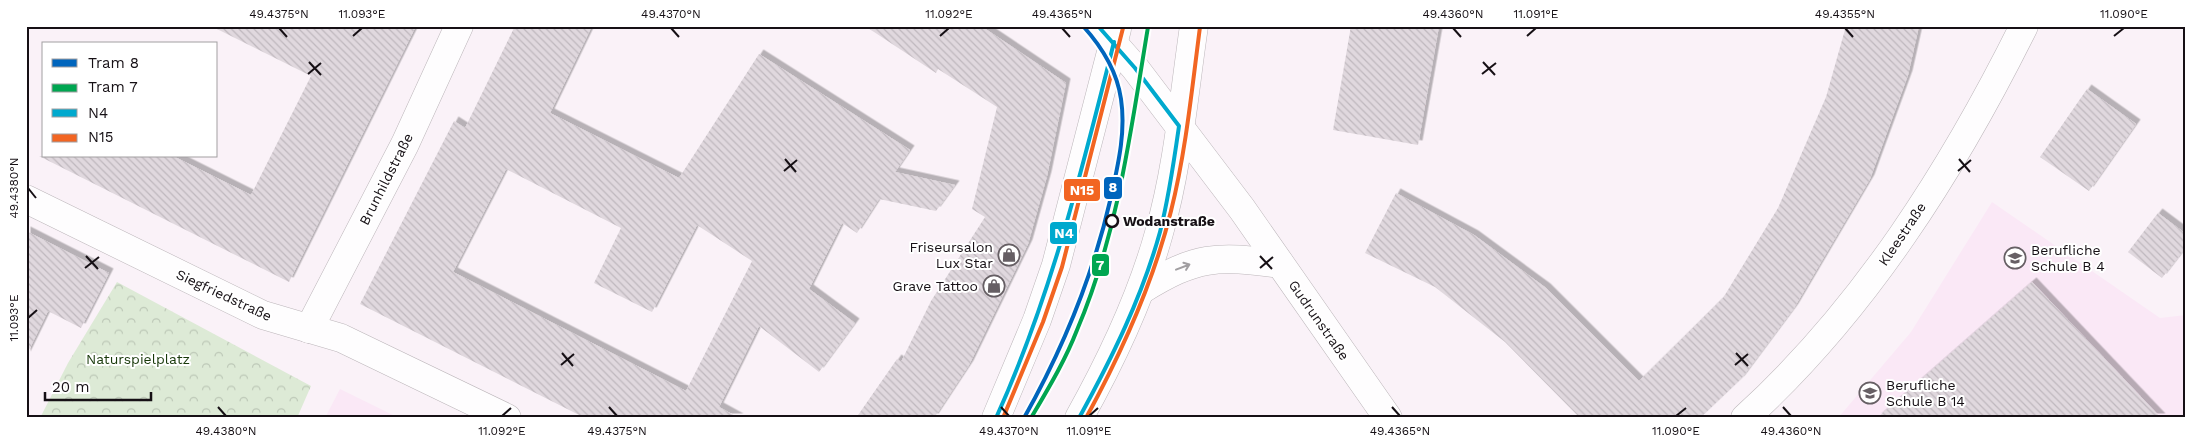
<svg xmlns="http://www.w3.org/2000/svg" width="2212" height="444" viewBox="0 0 2212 444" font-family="'Work Sans',sans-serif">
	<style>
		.built { fill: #fae8f6 }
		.forest { fill: url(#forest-crowns) }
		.building { fill: url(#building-back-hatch); fill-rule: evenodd; filter: url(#shadow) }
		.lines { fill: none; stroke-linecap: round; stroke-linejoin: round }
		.street-casing { stroke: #bcb6ba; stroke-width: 29 }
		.secondary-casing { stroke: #bcb6ba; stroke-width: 29 }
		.street { stroke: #fefdfe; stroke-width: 28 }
		.secondary { stroke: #fefdfe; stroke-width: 28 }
		.bus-1-casing { stroke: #fff; stroke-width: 8 }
		.bus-2-casing { stroke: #fff; stroke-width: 8 }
		.bus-1 { stroke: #00a9ce; stroke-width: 4 }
		.bus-2 { stroke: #f26522; stroke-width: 4 }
		.tram-1-casing { stroke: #fff; stroke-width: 8 }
		.tram-2-casing { stroke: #fff; stroke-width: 8 }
		.tram-1 { stroke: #0065bd; stroke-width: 4 }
		.tram-2 { stroke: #00a651; stroke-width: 4 }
		.oneway { stroke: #a19ea1 }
		.ticks { fill: none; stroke: #161015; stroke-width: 2 }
		.stop-dot { fill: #fff; stroke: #161015; stroke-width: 2.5 }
		.labels { text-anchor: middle; stroke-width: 4; stroke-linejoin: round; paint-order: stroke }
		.street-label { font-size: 14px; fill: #161015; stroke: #fff }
		.stop-label { font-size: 14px; font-weight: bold; fill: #161015; stroke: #fff; text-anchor: start }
		.poi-label { font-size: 14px; fill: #161015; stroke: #fff; text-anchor: end }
		.park-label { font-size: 14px; fill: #18390a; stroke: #fff }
		.line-badge { stroke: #fff; stroke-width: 2 }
		.badge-label { font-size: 14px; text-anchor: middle; font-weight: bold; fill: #fff }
		.neatline { fill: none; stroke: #161015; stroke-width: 2 }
		.ticks-label { font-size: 12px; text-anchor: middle; fill: #161015 }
	</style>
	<defs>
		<pattern id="forest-crowns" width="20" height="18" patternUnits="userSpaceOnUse" patternTransform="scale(1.25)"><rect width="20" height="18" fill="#ddead6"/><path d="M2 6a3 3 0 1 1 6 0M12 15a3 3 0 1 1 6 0" fill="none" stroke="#bdc8b7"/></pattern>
		<pattern id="building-back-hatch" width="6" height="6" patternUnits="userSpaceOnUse" patternTransform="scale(1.25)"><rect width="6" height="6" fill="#e0d8de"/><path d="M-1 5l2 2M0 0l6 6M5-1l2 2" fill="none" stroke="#bfb8be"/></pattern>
		<filter id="shadow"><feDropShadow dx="4.5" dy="-4.5" stdDeviation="0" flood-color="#0004"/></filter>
	</defs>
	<rect width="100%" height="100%" fill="#faf2f8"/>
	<!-- built -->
	<g class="built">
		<path d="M1992,202L2160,318L2186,315V418H1838L1911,332Z"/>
		<path d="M340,389L399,418H325Z"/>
	</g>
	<!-- forest -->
	<path class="forest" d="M117,282L311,386L297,418H40L68,363Z"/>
	<!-- building -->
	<g class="building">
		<path d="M211,26H416L289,282L39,156H173L251,195L311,76Z"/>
		<path d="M515,26H592L550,113L679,178L759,54L910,150L895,172L955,185L936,211L879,199L857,233L842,223L809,289L855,323L819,372L759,326L719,407L739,418H585L360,304L454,121L465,128ZM506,169L621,228L594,283L652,312L697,225L752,261L686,391L453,272Z"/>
		<path d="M865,26H981L1066,83L1047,176L1028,244L969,365L934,418H856L897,359L901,362L931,301L985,217L972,209L997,107L938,69L936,73Z"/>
		<path d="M1351,26H1439L1418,145L1333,130Z"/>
		<path d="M1846,26H1919L1908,75L1875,165L1870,179L1794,308L1741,379L1700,418H1580L1505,342L1435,287L1365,253L1396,193L1474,235L1546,288L1639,381L1723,298L1778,208L1826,97Z"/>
		<path d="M2087,89L2136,124L2089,191L2040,157Z"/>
		<path d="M2158,213L2186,234V247L2162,278L2128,252Z"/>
		<path d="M26,231L109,273L81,328L48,311L26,356Z"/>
		<path d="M2032,282L2161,418H1877Z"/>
	</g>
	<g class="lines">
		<!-- street casing -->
		<g class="street-casing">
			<g id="street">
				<path d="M26,199L263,315L341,338L507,418"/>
				<path d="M309,329L405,144L459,26"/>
				<path d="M1745,418C1864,310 1953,169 2024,26"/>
			</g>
		</g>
		<!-- secondary casing -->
		<g class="secondary-casing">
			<g id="secondary">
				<path d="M1098,26L1135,68L1242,209L1388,418"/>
				<path d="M1141,290C1196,256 1216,255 1280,264"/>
				<path d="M996,418L1037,320L1056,265L1117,29"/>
				<path d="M1079,418C1112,359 1141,298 1159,233C1178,167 1184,94 1194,26"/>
			</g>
		</g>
		<!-- street -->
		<use href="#street" class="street"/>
		<!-- secondary -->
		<use href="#secondary" class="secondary"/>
		<!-- bus-1 casing -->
		<g class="bus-1-casing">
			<g id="bus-1">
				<path d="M996,418C1051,297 1082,170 1114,42"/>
				<path d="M1079,418C1112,358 1142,297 1160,232C1169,197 1174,161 1179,126L1135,68L1098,26"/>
			</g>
		</g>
		<!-- bus-2 casing -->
		<g class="bus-2-casing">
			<g id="bus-2">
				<path d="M1003,418L1043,322L1062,267L1123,28"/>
				<path d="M1086,418C1122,352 1153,284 1171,211C1186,151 1192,88 1200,27"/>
			</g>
		</g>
		<!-- bus-1 -->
		<use href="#bus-1" class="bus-1"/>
		<!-- bus-2 -->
		<use href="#bus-2" class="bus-2"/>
		<!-- tram-1 casing -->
		<g class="tram-1-casing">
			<path id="tram-1" d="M1024,418C1064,347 1093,276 1111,197C1118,165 1126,132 1121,99C1117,71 1102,47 1083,26"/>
		</g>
		<!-- tram-2 casing -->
		<g class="tram-2-casing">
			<path id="tram-2" d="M1031,418C1048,389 1065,361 1077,330C1118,234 1131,129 1148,27"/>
		</g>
		<!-- tram-1 -->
		<use href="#tram-1" class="tram-1"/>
		<!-- tram-2 -->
		<use href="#tram-2" class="tram-2"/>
	</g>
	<!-- one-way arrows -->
	<defs><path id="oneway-shaft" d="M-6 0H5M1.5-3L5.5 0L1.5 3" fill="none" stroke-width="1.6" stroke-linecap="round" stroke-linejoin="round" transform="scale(1.25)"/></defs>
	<use class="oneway" href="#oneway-shaft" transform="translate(1183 267) rotate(-21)"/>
	<!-- ticks -->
	<path class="ticks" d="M279,28L287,37M671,28L679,37M1062,28L1070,37M1453,28L1461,37M1845,28L1853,37M353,36L362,28M940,36L949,28M1527,36L1536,28M2114,36L2124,28M309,62L321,75M1483,62L1495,75M308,74L321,63M1482,74L1496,63M785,159L796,172M1959,159L1970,172M784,171L797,160M1958,171L1971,160M28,188L36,198M86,256L98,269M1260,256L1272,269M85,268L99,257M1260,268L1273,257M28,318L37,310M562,353L573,366M1736,353L1748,366M561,365L574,354M1735,365L1748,354M218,407L226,416M609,407L617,416M1001,407L1009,416M1392,407L1400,416M1783,407L1791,416M502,416L511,408M1089,416L1098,408M1676,416L1686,408"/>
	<!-- icons -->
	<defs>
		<g id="shop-ring" transform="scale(1.125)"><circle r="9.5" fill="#fff" stroke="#665f64" stroke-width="1.5"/><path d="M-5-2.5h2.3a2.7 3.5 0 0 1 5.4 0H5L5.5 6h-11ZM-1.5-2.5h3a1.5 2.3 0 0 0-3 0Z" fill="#665f64"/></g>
		<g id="school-ring" transform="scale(1.125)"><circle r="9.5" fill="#fff" stroke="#665f64" stroke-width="1.5"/><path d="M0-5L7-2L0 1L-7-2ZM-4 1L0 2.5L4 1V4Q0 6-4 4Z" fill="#665f64"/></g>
	</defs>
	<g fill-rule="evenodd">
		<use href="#shop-ring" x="1009" y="255"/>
		<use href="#school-ring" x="2015" y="258"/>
		<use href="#shop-ring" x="994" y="286"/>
		<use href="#school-ring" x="1870" y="393"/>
	</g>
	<!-- markers -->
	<circle class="stop-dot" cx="1112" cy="221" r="6"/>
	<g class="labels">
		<!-- street labels -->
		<g class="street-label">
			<text transform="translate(386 179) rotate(-63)" y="5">Brunhildstraße</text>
			<text transform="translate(1902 234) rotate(-56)" y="5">Kleestraße</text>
			<text transform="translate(224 295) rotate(25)" y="5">Siegfriedstraße</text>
			<text transform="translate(1319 320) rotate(55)" y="5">Gudrunstraße</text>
		</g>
		<!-- stop labels -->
		<g class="stop-label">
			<text x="1123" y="226">Wodanstraße</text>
		</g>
		<!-- poi labels -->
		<g class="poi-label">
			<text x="993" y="252">Friseursalon<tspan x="993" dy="16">Lux Star</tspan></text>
			<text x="2031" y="255" text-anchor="start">Berufliche<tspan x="2031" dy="16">Schule B 4</tspan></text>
			<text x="978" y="291">Grave Tattoo</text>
			<text x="1886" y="390" text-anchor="start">Berufliche<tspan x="1886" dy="16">Schule B 14</tspan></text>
		</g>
		<!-- park labels -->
		<g class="park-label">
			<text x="138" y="364">Naturspielplatz</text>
		</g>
	</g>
	<g class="line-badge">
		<rect x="1103" y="176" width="20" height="24" rx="5" fill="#0065bd"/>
		<rect x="1063" y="178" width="38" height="24" rx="5" fill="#f26522"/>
		<rect x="1049" y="221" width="29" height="24" rx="5" fill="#00a9ce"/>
		<rect x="1091" y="253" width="19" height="24" rx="5" fill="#00a651"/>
	</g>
	<g class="badge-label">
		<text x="1113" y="192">8</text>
		<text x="1082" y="195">N15</text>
		<text x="1064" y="238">N4</text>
		<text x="1100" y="270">7</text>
	</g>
	<!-- border -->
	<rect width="2212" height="444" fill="none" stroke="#ffffff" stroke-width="55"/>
	<!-- legend -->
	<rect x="42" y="42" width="175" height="115" fill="#ffffff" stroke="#a29fa1"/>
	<rect x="52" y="59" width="25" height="8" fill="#0065bd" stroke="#a29fa1"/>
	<text x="88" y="68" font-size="15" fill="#161015">Tram 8</text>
	<rect x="52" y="84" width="25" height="8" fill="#00a651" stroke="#a29fa1"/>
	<text x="88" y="92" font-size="15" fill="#161015">Tram 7</text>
	<rect x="52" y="109" width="25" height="8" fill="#00a9ce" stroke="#a29fa1"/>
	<text x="88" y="118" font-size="15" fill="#161015">N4</text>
	<rect x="52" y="134" width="25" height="8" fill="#f26522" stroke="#a29fa1"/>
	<text x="88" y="142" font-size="15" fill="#161015">N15</text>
	<!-- scale -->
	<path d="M45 392v8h106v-8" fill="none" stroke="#161015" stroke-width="2.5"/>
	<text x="52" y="392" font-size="15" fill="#161015" stroke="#ffffff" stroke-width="4" paint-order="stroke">20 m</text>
	<rect x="28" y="28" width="2156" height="388" class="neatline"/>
	<g class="ticks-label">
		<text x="279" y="18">49.4375°N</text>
		<text x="362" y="18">11.093°E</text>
		<text x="671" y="18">49.4370°N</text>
		<text x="949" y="18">11.092°E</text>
		<text x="1062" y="18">49.4365°N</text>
		<text x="1453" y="18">49.4360°N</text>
		<text x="1536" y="18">11.091°E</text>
		<text x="1845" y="18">49.4355°N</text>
		<text x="2124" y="18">11.090°E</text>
		<text transform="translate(14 188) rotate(-90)" y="4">49.4380°N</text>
		<text transform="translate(14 318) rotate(-90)" y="4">11.093°E</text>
		<text x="226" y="435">49.4380°N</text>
		<text x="502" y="435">11.092°E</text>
		<text x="617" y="435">49.4375°N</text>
		<text x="1009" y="435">49.4370°N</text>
		<text x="1089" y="435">11.091°E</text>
		<text x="1400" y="435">49.4365°N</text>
		<text x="1676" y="435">11.090°E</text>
		<text x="1791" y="435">49.4360°N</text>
	</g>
</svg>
